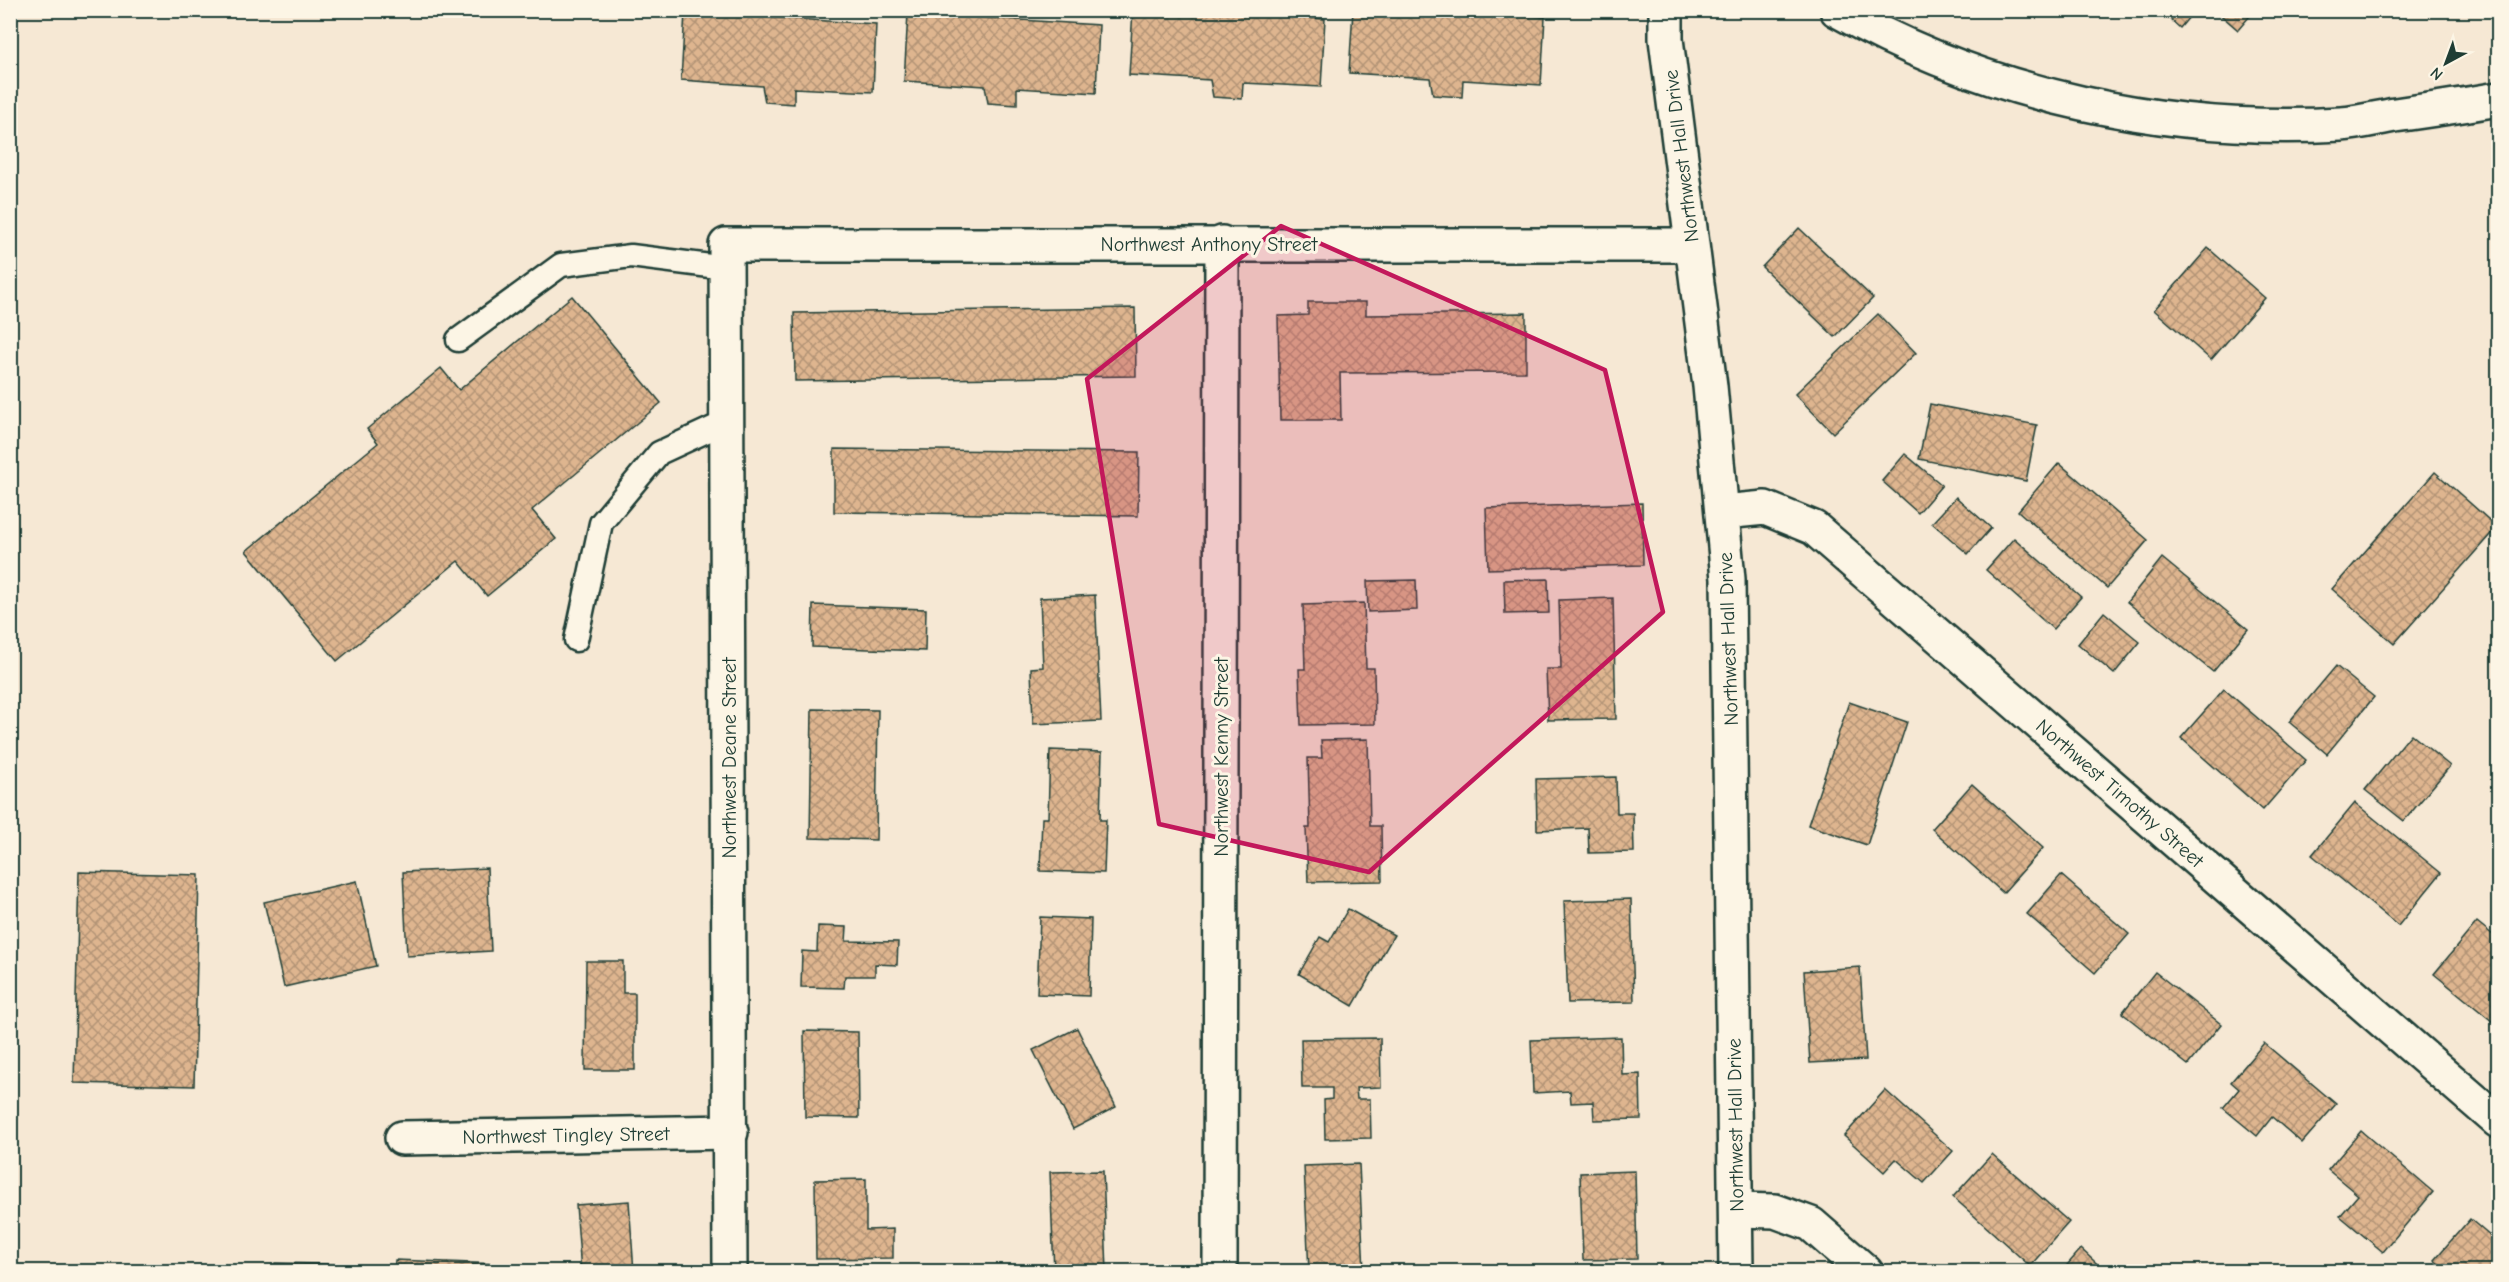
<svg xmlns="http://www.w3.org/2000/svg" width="2509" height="1282" viewBox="0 0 2509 1282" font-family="'Comic Neue',sans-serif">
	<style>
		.building { fill: url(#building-cross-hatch); stroke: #1f3d34; stroke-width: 1.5 }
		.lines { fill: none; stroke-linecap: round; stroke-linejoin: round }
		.lane-casing { stroke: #1f3d34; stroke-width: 27 }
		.street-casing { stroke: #1f3d34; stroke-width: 38 }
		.secondary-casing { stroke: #1f3d34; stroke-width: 38 }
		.lane { stroke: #fcf5e5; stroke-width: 22 }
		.street { stroke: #fcf5e5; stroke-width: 33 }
		.secondary { stroke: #fcf5e5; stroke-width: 33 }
		.marked { fill: #c2185b; fill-opacity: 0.2; stroke: #c2185b; stroke-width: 4.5; stroke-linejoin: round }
		.labels { text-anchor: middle; stroke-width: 6; stroke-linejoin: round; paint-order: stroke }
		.street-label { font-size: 20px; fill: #1f3d34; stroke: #fcf5e5 }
	</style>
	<defs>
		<pattern id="building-cross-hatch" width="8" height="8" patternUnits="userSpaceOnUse" patternTransform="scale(1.5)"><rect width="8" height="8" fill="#deb58f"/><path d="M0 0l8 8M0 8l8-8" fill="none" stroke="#b39476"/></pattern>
	</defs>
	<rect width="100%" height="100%" fill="#f6e8d4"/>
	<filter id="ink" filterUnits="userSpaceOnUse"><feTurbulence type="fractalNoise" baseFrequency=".0167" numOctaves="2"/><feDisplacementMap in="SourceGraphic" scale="12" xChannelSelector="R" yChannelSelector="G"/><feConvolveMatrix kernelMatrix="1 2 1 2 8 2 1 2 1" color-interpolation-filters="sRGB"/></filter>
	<g filter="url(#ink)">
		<!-- building -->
		<g class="building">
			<path d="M1133,10H1191L1325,19L1321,87L1243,83L1242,99L1213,97L1210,80L1129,75Z"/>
			<path d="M1353,10H1444L1545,17L1541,85L1463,80L1462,97L1433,95L1430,78L1349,73Z"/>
			<path d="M2160,10H2195L2180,28Z"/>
			<path d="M2215,10H2255L2238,30Z"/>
			<path d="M685,12L876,24L873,92L794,88V104L765,102L762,86L681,80Z"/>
			<path d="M908,13L1099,25L1096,93L1017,88V105L988,103L985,86L904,81Z"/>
			<path d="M1799,228L1873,298L1835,337L1762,267Z"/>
			<path d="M2208,248L2265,298L2211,360L2154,310Z"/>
			<path d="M572,296L661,403L532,510L556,539L487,596L458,561L337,661L246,551L378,443L367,429L441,368L459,390Z"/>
			<path d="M1308,302H1366V315L1526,313V372L1340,373L1341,420H1280L1278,316L1308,315Z"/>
			<path d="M1135,308L1136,376L795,381L794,313Z"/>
			<path d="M1878,314L1916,353L1833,433L1795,394Z"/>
			<path d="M1930,404L2037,425L2026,481L1919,459Z"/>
			<path d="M834,449L1139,452L1138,516L834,512Z"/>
			<path d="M1905,454L1942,485L1918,513L1882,481Z"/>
			<path d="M2059,463L2148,540L2107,588L2018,511Z"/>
			<path d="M2435,472L2497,527L2394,644L2332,589Z"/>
			<path d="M1956,497L1991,528L1968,554L1932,523Z"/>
			<path d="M1642,503L1643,565L1488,569L1486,508Z"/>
			<path d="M2014,538L2081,597L2053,629L1986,570Z"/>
			<path d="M2162,558L2248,629L2213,672L2127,602Z"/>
			<path d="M1548,579L1549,613L1505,614L1504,580Z"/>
			<path d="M1416,580L1417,610L1368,612L1367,581Z"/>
			<path d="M1095,595L1101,721L1033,724L1031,668L1043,667L1040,598Z"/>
			<path d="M1613,598L1616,719L1548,720L1546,669H1561L1559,600Z"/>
			<path d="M1364,603L1366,668H1374L1375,724L1301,725L1299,669H1305L1303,605Z"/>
			<path d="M813,605L926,609L925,651L812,647Z"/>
			<path d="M2104,612L2140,642L2114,674L2078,644Z"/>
			<path d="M2336,666L2374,697L2327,754L2289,722Z"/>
			<path d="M2224,689L2306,760L2263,810L2181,738Z"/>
			<path d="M1849,702L1907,722L1867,845L1808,825Z"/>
			<path d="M812,709L878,710L876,840L810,838Z"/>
			<path d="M2411,734L2450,766L2404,821L2365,790Z"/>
			<path d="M1368,739L1370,826H1381L1382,881L1308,882L1306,828H1310L1308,758H1322L1321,740Z"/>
			<path d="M1050,750L1102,752L1100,820H1106L1104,873L1040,871L1042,818H1048Z"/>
			<path d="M1616,777L1617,813H1633L1634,852L1589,853L1588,828L1537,830L1536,779Z"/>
			<path d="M1972,784L2043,848L2003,893L1932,829Z"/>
			<path d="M2355,803L2441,873L2398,926L2312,855Z"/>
			<path d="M487,868L491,951L407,956L403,872Z"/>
			<path d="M79,872L199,875L194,1086L74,1083Z"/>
			<path d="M2061,875L2129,934L2095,973L2027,914Z"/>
			<path d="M357,881L376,966L284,987L264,902Z"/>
			<path d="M1631,899L1634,1002L1568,1003L1564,901Z"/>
			<path d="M1348,909L1394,935L1353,1006L1299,974L1320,937L1329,942Z"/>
			<path d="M1040,917L1091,919L1089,996L1037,994Z"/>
			<path d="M2477,922L2498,939V1026L2434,974Z"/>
			<path d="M818,926L847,927L846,941L898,942L897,965L875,964V976H845L844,988L801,987L802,951L817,952Z"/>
			<path d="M586,961H623V993H635V1070H585Z"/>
			<path d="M1860,967L1866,1060L1810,1063L1804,971Z"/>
			<path d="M2155,972L2221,1024L2188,1065L2122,1013Z"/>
			<path d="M1077,1028L1116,1107L1073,1129L1033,1050Z"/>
			<path d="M804,1031L858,1032L859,1118L805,1117Z"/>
			<path d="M1621,1037L1622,1075L1640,1074L1641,1119L1594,1120L1593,1102L1571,1103L1570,1091L1533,1093L1531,1040Z"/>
			<path d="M1380,1038L1381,1087L1356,1088L1357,1099H1370L1371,1138L1325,1139L1324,1100L1332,1099V1088H1302L1301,1039Z"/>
			<path d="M2264,1043L2336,1104L2302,1143L2272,1117L2257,1136L2223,1108L2239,1089L2231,1082Z"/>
			<path d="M1885,1090L1953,1151L1924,1183L1896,1159L1884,1172L1844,1136Z"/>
			<path d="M2361,1131L2433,1192L2383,1252L2340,1216L2358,1195L2328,1170Z"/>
			<path d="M1992,1154L2069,1222L2030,1266L1953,1197Z"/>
			<path d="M1359,1164L1364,1272H1309L1304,1166Z"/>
			<path d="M1103,1171L1107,1271L1054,1272L1050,1172Z"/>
			<path d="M1635,1171L1637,1259L1583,1260L1580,1173Z"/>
			<path d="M866,1179V1230L893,1229V1258L816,1259L815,1180Z"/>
			<path d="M629,1201L634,1272H581L576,1205Z"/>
			<path d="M2470,1219L2498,1243V1272H2448L2434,1260Z"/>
			<path d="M2081,1249L2106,1272H2061Z"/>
			<path d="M395,1260L521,1265V1272H394Z"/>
			<path d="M275,1263L367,1265V1272H275Z"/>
			<rect x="86" y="1270" width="59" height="2"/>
		</g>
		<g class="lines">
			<!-- lane casing -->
			<g class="lane-casing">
				<g id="lane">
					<path d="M458,340L561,265L631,256L726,268"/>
					<path d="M576,640L601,523L659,453L726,422"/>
				</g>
			</g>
			<!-- street casing -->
			<g class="street-casing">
				<g id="street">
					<path d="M1723,512L1765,508L1814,528L2498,1121"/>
					<path d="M402,1138L731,1132"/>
					<path d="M1736,1210L1775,1211L1811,1224L1866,1272"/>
					<path d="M730,1272L726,245H1691"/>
					<path d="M1220,1272L1222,243"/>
				</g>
			</g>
			<!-- secondary casing -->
			<g class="secondary-casing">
				<g id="secondary">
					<path d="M1666,10V39L1710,386L1728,579L1736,1272"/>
					<path d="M1837,10C1989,96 2168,134 2341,124C2359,123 2377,118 2395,115C2430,110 2464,105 2498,99"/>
				</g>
			</g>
			<!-- lane -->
			<use href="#lane" class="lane"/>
			<!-- street -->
			<use href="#street" class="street"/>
			<!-- secondary -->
			<use href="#secondary" class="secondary"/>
		</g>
	</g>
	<!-- marked area -->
	<path class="marked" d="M1281,226L1605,370L1663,612L1369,872L1159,824L1087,379Z"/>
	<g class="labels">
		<!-- street labels -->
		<g class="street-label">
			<text transform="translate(1681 156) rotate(-97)" y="7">Northwest Hall Drive</text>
			<text x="1209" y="251">Northwest Anthony Street</text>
			<text transform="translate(1728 639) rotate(-92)" y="7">Northwest Hall Drive</text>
			<text transform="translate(1221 757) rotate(-90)" y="7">Northwest Kenny Street</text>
			<text transform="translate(729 758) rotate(-90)" y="7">Northwest Deane Street</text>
			<text transform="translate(2120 793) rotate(41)" y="7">Northwest Timothy Street</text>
			<text transform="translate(1735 1125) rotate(-91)" y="7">Northwest Hall Drive</text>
			<text transform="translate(566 1135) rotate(-1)" y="7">Northwest Tingley Street</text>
		</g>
	</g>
	<!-- margin -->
	<rect width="2509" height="1282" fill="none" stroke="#fcf5e5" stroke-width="36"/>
	<rect x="18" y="18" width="2473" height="1246" fill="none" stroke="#1f3d34" stroke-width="2" filter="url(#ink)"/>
	<!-- north arrow -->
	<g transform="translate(2446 63) rotate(221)" stroke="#fcf5e5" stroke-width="4.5" paint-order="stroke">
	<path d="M0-4.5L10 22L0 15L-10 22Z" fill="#1f3d34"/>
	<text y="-9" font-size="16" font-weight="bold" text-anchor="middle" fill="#1f3d34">N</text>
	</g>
</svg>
